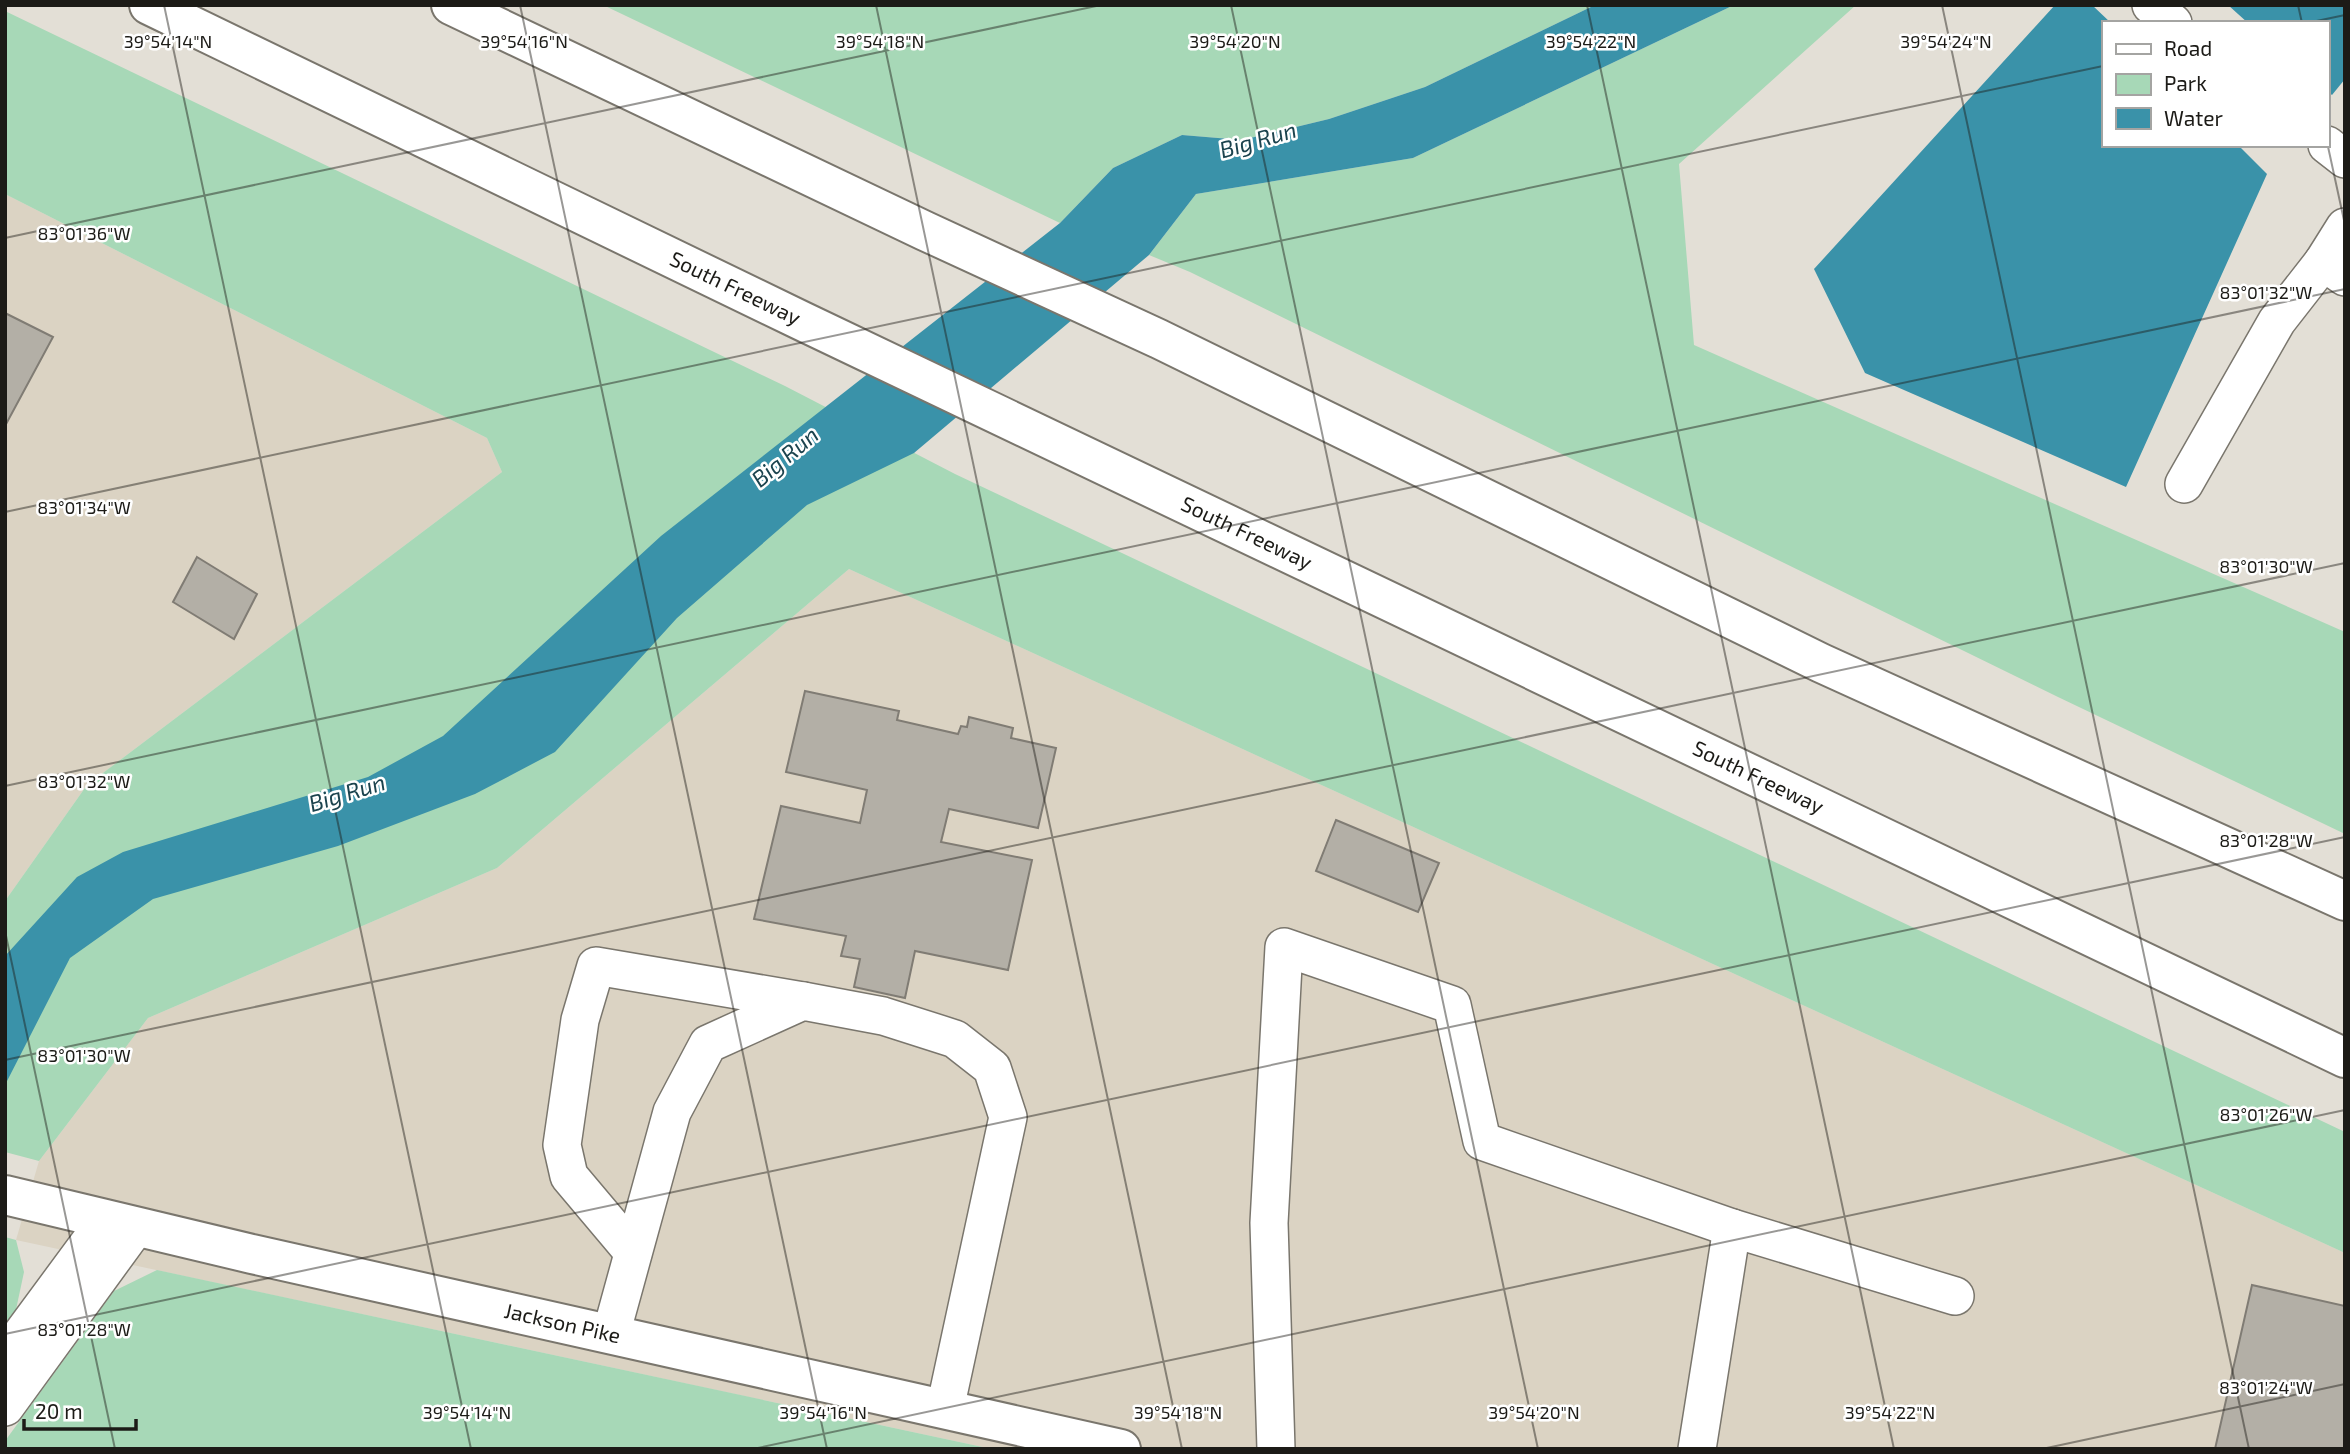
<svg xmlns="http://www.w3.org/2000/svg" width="2350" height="1454" viewBox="0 0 2350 1454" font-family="'Exo 2',sans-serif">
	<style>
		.built { fill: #dbd3c3 }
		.green { fill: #a7d8b7 }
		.water { fill: #3a92a9 }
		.building { fill: #b3afa6; stroke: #807c74; stroke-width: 2 }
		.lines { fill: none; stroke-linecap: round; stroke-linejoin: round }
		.minor-casing { stroke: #7a766d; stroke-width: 40 }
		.major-casing { stroke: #7a766d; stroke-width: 42 }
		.highway-casing { stroke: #7a766d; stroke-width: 42 }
		.minor { stroke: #fff; stroke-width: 37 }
		.major { stroke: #fff; stroke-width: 38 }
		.highway { stroke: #fff; stroke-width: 38 }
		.ticks { fill: none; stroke: #1c1b17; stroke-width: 2; stroke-opacity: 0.45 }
		.labels { text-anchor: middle; stroke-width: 5; stroke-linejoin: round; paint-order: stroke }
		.street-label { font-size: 21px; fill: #1c1b17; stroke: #fff }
		.water-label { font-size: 23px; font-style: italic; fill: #1b434e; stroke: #fff }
		.ticks-label { font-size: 18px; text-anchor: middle; fill: #1c1b17; stroke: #fff; stroke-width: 5; stroke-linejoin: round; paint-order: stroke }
	</style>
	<rect width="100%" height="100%" fill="#e3dfd6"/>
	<!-- built -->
	<g class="built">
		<path d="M5,194L487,438L502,472L87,785L5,901Z"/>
		<path d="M849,569L2345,1253V1449H992L16,1240L39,1161L148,1018L497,868Z"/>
	</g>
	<!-- green -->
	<g class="green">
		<path d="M603,5H1595L1425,87L1329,119L1242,140L1182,135L1113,168L1060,223Z"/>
		<path d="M1734,5H1856L1679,164L1694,345L2345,632V834L2058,697L1190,272L1149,255L1196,194L1413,158Z"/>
		<path d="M5,11L785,386L955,474L2345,1132V1253L849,569L497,868L148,1018L39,1161L5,1152V901L87,785L502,472L487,438L5,194Z"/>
		<path d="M5,1237L16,1240L24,1272L14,1319L5,1331Z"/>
		<path d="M157,1270L992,1449H5V1441L114,1291Z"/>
	</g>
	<!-- water -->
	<g class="water">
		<path d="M1595,5H1734L1413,158L1196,194L1149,255L914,453L807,505L677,618L555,752L475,794L338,846L153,899L70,958L5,1085V956L77,877L123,852L368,777L443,736L661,536L1060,223L1113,168L1182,135L1242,140L1329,119L1425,87Z"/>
		<path d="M2055,5H2092L2111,23H2103V145H2238L2267,174L2126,487L1865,373L1814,269Z"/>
		<path d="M2228,5H2345V79L2332,95L2327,91V23H2248Z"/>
	</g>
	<!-- building -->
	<g class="building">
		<path d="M5,313L53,337L5,426Z"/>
		<path d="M197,557L257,594L234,639L173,602Z"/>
		<path d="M805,691L899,711L897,720L958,734L961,726L967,727L969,717L1013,728L1011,738L1056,748L1038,828L949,809L941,842L1032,860L1008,970L915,951L905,998L854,987L860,959L841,956L846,936L754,919L781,806L860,823L867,790L786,772Z"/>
		<path d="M1336,820L1439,863L1418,912L1316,871Z"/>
		<path d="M2252,1285L2345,1306V1449H2215Z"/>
	</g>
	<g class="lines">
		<!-- minor casing -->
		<g class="minor-casing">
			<g id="minor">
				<path d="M2151,5L2173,23"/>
				<path d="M2327,145L2345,159"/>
				<path d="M2345,227L2323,262L2345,277"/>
				<path d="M2184,484L2277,321L2323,262"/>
				<path d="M633,1252L569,1176L562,1145L580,1020L596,966L803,1001"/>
				<path d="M611,1334L672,1112L708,1044L803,1001L883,1016L955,1039L992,1068L1008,1117L945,1409"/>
				<path d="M5,1357L106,1220"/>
				<path d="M5,1407L136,1227"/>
				<path d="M1276,1449L1269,1223L1284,947L1452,1005L1482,1141L1732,1228"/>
				<path d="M1697,1449L1732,1228L1955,1296"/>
			</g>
		</g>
		<!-- major casing -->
		<g class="major-casing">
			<g id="major">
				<path id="s1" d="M5,1195L252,1254L1121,1449"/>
			</g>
		</g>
		<!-- highway casing -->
		<g class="highway-casing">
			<g id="highway">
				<path id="s2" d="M149,5L802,321L2345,1058"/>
				<path d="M451,5L925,231L1159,339L1821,663L2345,901"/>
			</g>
		</g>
		<!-- minor -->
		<use href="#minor" class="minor"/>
		<!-- major -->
		<use href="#major" class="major"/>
		<!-- highway -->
		<use href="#highway" class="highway"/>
	</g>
	<!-- ticks -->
	<path class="ticks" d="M164,5L471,1449M520,5L827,1449M876,5L1182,1449M1231,5L1538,1449M1587,5L1894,1449M1942,5L2249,1449M2298,5L2302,23M2307,23L2345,15M2327,142L2345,225M5,238L1101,5M5,512L2103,66M5,786L2345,289M5,931L115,1449M5,1060L2345,563M5,1334L2345,837M753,1449L2345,1110M2042,1449L2345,1384"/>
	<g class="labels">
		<!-- street labels -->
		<g class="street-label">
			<text dy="7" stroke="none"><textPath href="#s2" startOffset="651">South Freeway</textPath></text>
			<text dy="7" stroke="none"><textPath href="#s2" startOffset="1218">South Freeway</textPath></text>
			<text dy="7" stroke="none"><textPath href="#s2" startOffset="1785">South Freeway</textPath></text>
			<text dy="7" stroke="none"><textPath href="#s1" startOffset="572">Jackson Pike</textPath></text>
		</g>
		<!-- water labels -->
		<g class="water-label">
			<text transform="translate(1258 140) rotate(-16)" y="8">Big Run</text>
			<text transform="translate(785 457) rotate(-40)" y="8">Big Run</text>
			<text transform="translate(347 793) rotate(-17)" y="8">Big Run</text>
		</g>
	</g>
	<g class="ticks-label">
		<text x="168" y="48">39°54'14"N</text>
		<text x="524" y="48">39°54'16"N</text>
		<text x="880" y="48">39°54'18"N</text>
		<text x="1235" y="48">39°54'20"N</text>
		<text x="1591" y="48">39°54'22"N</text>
		<text x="1946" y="48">39°54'24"N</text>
		<text x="84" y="240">83°01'36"W</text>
		<text x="2266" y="299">83°01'32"W</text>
		<text x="84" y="514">83°01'34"W</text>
		<text x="2266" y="573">83°01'30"W</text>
		<text x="84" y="788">83°01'32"W</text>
		<text x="2266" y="847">83°01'28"W</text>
		<text x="84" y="1062">83°01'30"W</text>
		<text x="2266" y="1121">83°01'26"W</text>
		<text x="84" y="1336">83°01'28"W</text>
		<text x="2266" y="1394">83°01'24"W</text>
		<text x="467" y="1419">39°54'14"N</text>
		<text x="823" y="1419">39°54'16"N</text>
		<text x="1178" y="1419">39°54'18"N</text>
		<text x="1534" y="1419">39°54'20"N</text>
		<text x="1890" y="1419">39°54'22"N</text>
	</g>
	<!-- border -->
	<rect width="2350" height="1454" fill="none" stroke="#1c1b17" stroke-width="14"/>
	<!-- legend -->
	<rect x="2102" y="21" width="228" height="126" fill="#ffffff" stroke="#a4a4a2" stroke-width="2"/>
	<rect x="2116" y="44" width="35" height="10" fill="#ffffff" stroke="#a4a4a2" stroke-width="2"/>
	<text x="2164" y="56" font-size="21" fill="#1c1b17">Road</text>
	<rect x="2116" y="74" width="35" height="21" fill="#a7d8b7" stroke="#a4a4a2" stroke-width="2"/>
	<text x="2164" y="91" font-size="21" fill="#1c1b17">Park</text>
	<rect x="2116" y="108" width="35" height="21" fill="#3a92a9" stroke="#a4a4a2" stroke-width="2"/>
	<text x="2164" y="126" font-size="21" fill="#1c1b17">Water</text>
	<!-- scale -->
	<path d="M24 1419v10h112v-10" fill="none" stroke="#1c1b17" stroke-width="3.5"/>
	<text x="35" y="1419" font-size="21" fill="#1c1b17" stroke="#ffffff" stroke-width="5" paint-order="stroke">20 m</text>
</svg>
